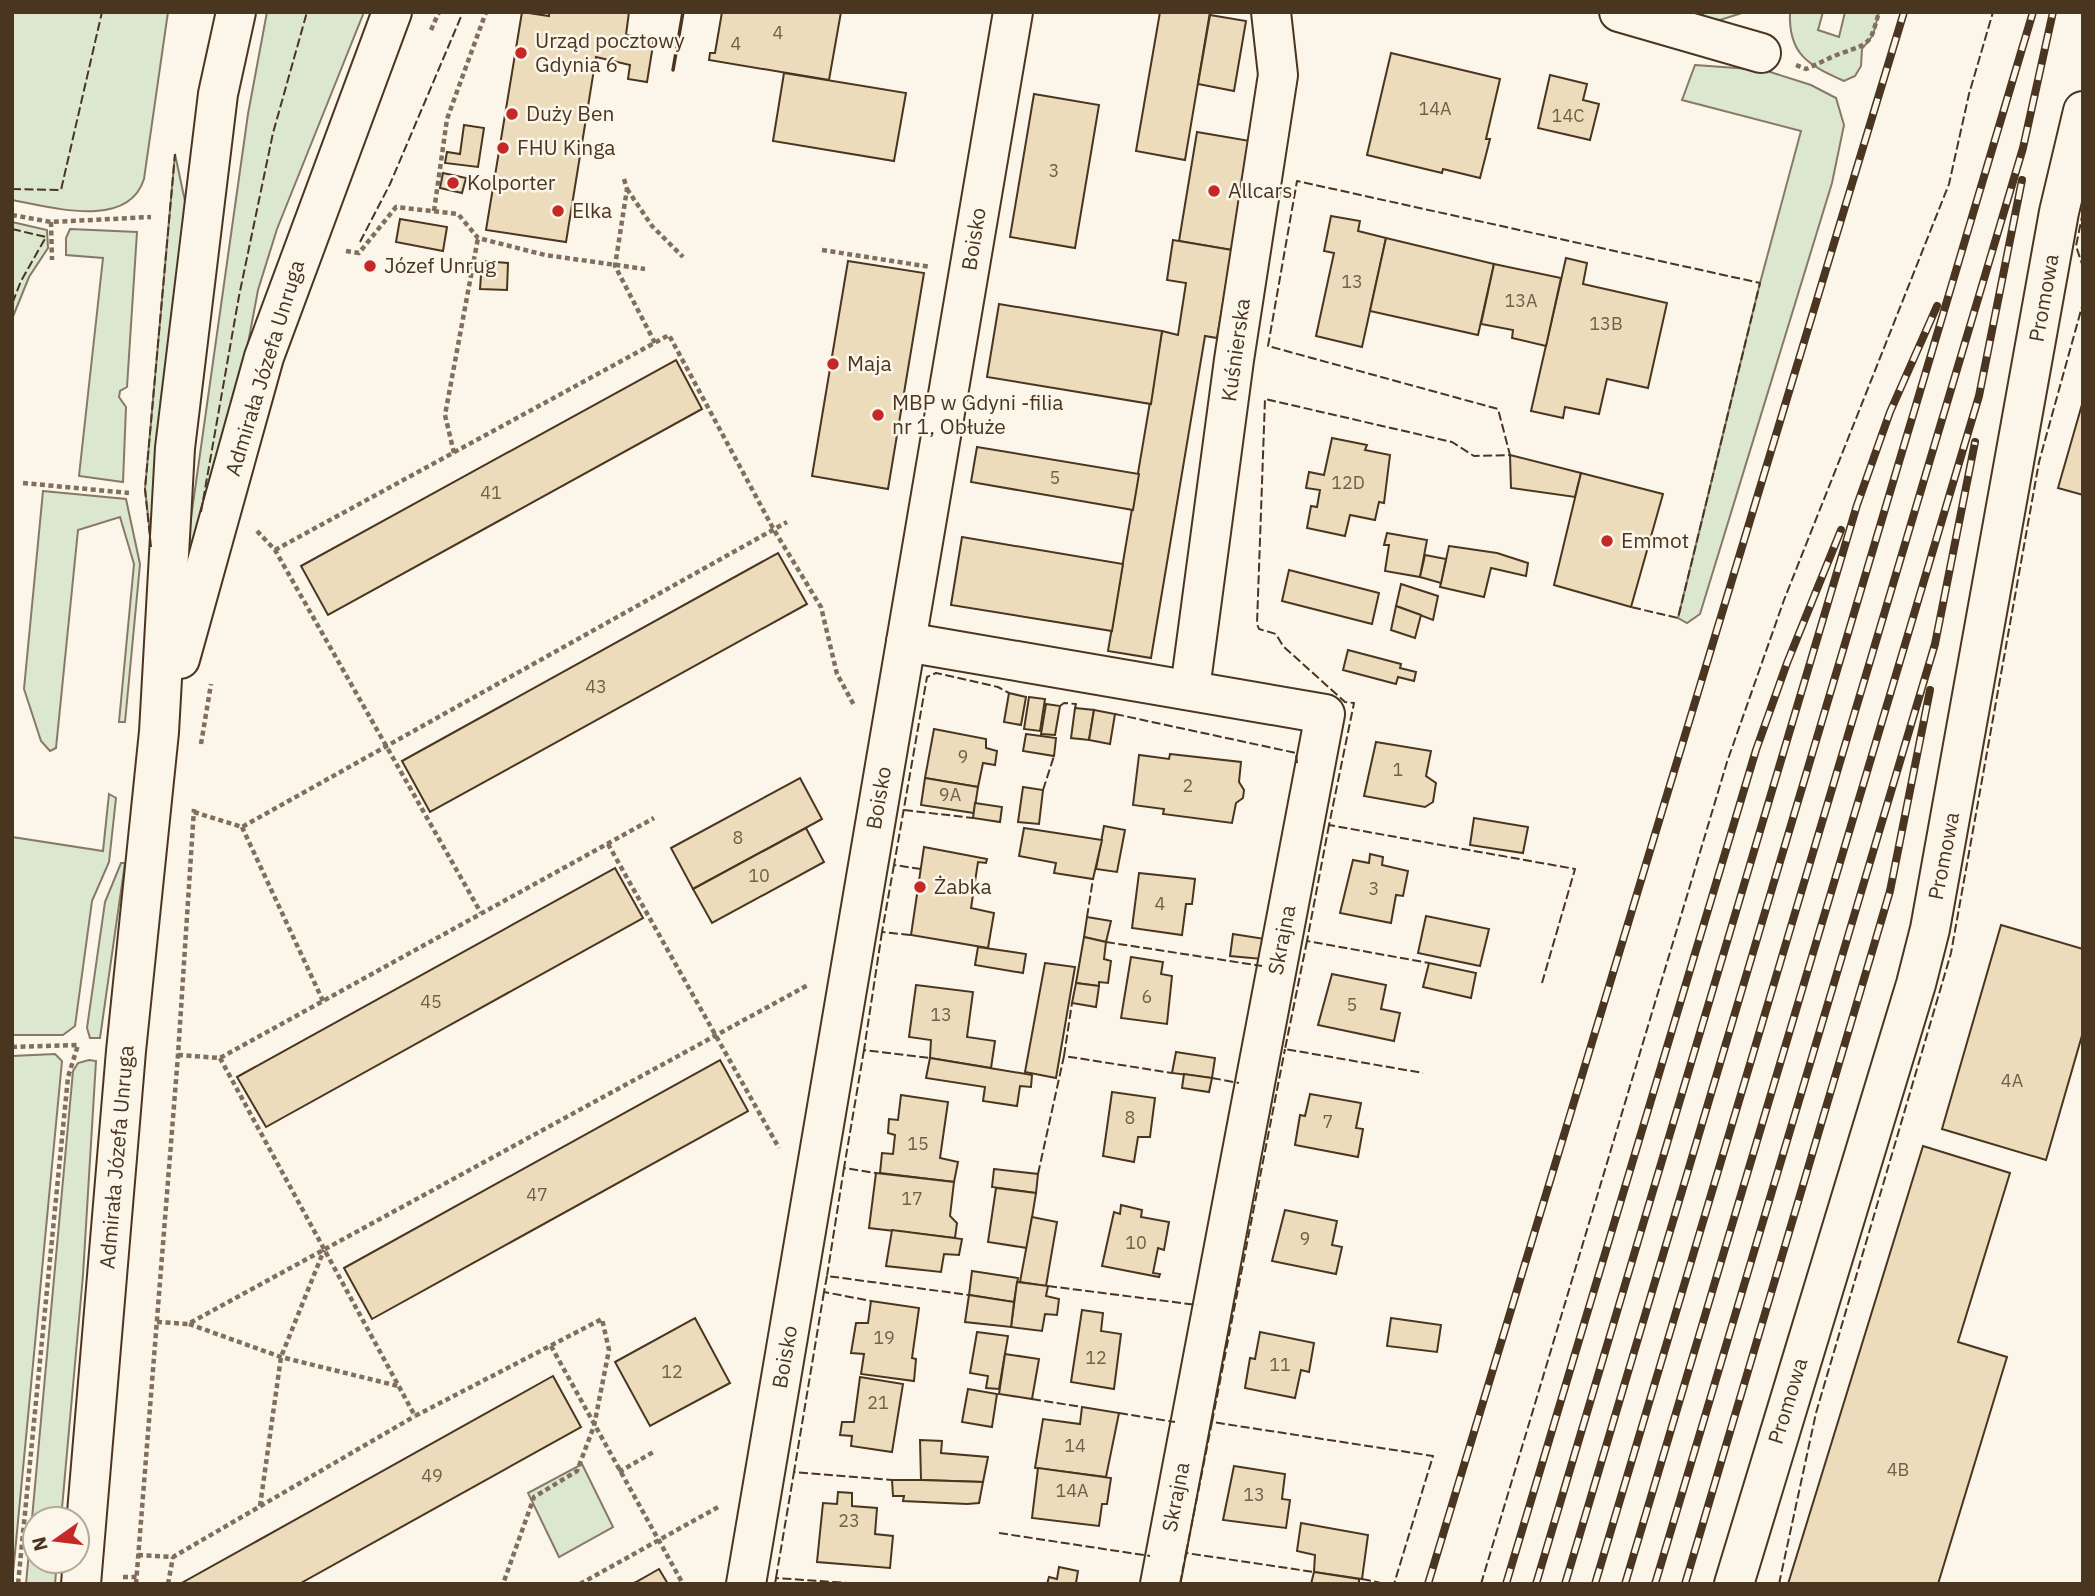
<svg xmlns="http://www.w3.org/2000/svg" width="2095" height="1596" viewBox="0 0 2095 1596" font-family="'IBM Plex Sans',sans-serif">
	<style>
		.green { fill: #dce7d0; stroke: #887966; stroke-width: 2 }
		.building { fill: #ecdcbc; stroke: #4a3520; stroke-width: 2 }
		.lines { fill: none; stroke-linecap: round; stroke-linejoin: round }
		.minor-casing { stroke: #4a3520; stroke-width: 42 }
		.path { stroke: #7f6f5c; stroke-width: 4.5; stroke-dasharray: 5 3.5; stroke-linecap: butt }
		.minor { stroke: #fbf6e9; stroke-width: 38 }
		.rail-casing { stroke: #4a3520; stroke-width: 8 }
		.rail { stroke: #fbf6e9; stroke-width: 5; stroke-dasharray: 16; stroke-linecap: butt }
		.fence { stroke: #4a3520; stroke-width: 2; stroke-dasharray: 9 3.5; stroke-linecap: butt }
		.wall { stroke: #4a3520; stroke-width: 3.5 }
		.poi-dot { fill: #c62828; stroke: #fbf6e9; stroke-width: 2.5 }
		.labels { text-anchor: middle; stroke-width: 5; stroke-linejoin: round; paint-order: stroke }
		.number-label { font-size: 18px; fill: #725f47 }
		.poi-label { font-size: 21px; fill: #4a3520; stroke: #fbf6e9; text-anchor: start }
		.street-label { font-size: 21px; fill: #4a3520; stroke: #fbf6e9 }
	</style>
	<rect width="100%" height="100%" fill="#fbf6e9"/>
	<!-- green -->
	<g class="green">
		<path d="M12,12H168L144,179C128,230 51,207 12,200Z"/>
		<path d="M267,12H364L277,229L258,290L241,381L187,586L189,532L248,114Z"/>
		<path d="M1704,12H1745L1720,20L1702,18Z"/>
		<path d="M1790,12H1823L1818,30L1839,37L1845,12H1879L1873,35L1862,49L1861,66L1855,76L1844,81C1809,65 1788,55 1790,12Z"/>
		<path d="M1695,65L1764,70L1811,85L1836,98L1844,125L1832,183L1700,614L1687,623L1678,618L1760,283L1801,131L1682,100Z"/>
		<path d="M175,154L186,206L153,560L145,489Z"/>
		<path d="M12,222L47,230L48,248L29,277L12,319Z"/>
		<path d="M70,229L137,232L127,387L120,391L119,397L126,407L123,482L79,476L103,258L66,255V238Z"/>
		<path d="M43,491L126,499L140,564L125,722H119L134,564L120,517L78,530L56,748L50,751L41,741L24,689Z"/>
		<path d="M109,794L116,798L109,862L92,901L75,1026L63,1035H12V837L103,851Z"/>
		<path d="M121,863H125L100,1038H90L87,1028L105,902Z"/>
		<path d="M55,1054L62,1061L12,1584V1056Z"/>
		<path d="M89,1060L96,1061L83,1275L61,1519H35V1561H57L55,1584H26L73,1071L78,1063Z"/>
		<path d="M582,1464L613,1527L559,1557L528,1493Z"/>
	</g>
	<!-- building -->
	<g class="building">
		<path d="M522,12L549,16V12H629L626,35L654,39L647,82L628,79L630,65L596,57L566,242L486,230Z"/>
		<path d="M722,12H841L829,80L709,60L710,53H715Z"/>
		<path d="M1160,12H1210L1185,160L1136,151Z"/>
		<path d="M1210,15L1246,21L1234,91L1198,84Z"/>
		<path d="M1391,53L1500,79L1486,139H1490L1480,178L1443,169L1442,173L1367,155Z"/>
		<path d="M784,73L906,93L894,161L773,141Z"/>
		<path d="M1550,75L1587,84L1583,100L1599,104L1590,140L1538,128Z"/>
		<path d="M1034,94L1099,105L1075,248L1010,237Z"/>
		<path d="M464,125L484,128L478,167L445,163L447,152L460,154Z"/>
		<path d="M1197,132L1250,141L1232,250L1179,241Z"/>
		<path d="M443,173L466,178L462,193L440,188Z"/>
		<path d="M1331,216L1360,221L1358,231L1386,238L1362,347L1316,336L1334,253L1324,251Z"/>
		<path d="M400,219L447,227L443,251L396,242Z"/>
		<path d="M1386,238L1494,264L1478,335L1370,311Z"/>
		<path d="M1173,240L1232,250L1217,338L1205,336L1151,658L1108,651L1162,331L1178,335L1186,283L1167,280Z"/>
		<path d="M1566,258L1587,263L1583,284L1667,303L1648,388L1607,379L1599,414L1565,407L1563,418L1531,411Z"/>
		<path d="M482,261L508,263L507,290L480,289Z"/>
		<path d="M848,261L924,273L888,489L812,476Z"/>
		<path d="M1494,264L1561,278L1546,346L1512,338L1513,330L1481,324Z"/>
		<path d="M999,304L1162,331L1151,404L987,377Z"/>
		<path d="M676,360L702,409L328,615L301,566Z"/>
		<path d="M2083,401V495L2058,488Z"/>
		<path d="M1332,438L1367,445L1365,450L1390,455L1384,503L1379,502L1375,520L1350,515L1345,536L1307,528L1311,506L1317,507L1320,490L1306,488L1309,472L1324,475Z"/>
		<path d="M977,447L1139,474L1133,510L971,482Z"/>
		<path d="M1510,455L1581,473L1575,497L1511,488Z"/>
		<path d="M1581,473L1663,494L1631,607L1554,585Z"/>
		<path d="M1387,533L1427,540L1420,577L1385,571L1389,545H1384Z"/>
		<path d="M962,537L1123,564L1112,631L951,605Z"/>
		<path d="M1449,546L1497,553L1528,563L1526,576L1491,568L1484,597L1440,587Z"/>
		<path d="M778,553L807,604L430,812L402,761Z"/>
		<path d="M1425,555L1446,559L1441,583L1420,577Z"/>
		<path d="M1289,570L1379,593L1372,624L1282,601Z"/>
		<path d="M1401,584L1438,596L1433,620L1396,606Z"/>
		<path d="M1396,606L1421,615L1415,638L1391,630Z"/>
		<path d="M1348,650L1401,664L1400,668L1416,672L1414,681L1398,677L1396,684L1343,670Z"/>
		<path d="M1009,693L1026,697L1021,725L1004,722Z"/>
		<path d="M1029,697L1045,699L1040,731L1024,729Z"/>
		<path d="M1046,704L1060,706L1055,735L1041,734Z"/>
		<path d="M1075,708L1094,710L1089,740L1071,738Z"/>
		<path d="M1094,710L1115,714L1110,744L1089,740Z"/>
		<path d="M934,729L986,739V748L997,751L995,765L983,763L978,787L925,778Z"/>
		<path d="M1026,734L1056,738L1054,756L1023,751Z"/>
		<path d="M1376,742L1431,751L1426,776L1436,783L1433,802L1425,807L1364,796Z"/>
		<path d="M1170,754L1241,762L1239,782L1244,790L1243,798L1236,803L1232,823L1163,814L1164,809L1133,805L1139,755L1169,759Z"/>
		<path d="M800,778L822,819L693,889L671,848Z"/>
		<path d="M925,778L978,787L974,813L921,805Z"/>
		<path d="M1023,787L1043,790L1039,824L1018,822Z"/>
		<path d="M975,803L1002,807L1000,822L973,818Z"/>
		<path d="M1474,818L1528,827L1523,853L1470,845Z"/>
		<path d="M1104,826L1125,830L1117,872L1096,869Z"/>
		<path d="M806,828L824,862L712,923L693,889Z"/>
		<path d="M1024,828L1102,840L1093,879L1054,873L1056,863L1019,856Z"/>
		<path d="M924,847L987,859L986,863L978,862L971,908L994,913L988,948L911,935Z"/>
		<path d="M1370,854L1383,857L1382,865L1408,871L1403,896L1396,895L1391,923L1340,913L1353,860L1369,863Z"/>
		<path d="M615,868L643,918L266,1127L237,1077Z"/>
		<path d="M1139,873L1195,879L1192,904H1186L1182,935L1132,928Z"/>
		<path d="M1426,916L1489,929L1480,966L1418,953Z"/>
		<path d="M1087,917L1111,921L1106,942L1084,937Z"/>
		<path d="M2001,925L2083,949V1032L2046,1160L1942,1129Z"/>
		<path d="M1233,934L1265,939L1262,959L1230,956Z"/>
		<path d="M1084,937L1106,942L1104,959L1111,961L1108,983L1099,982V986L1076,983Z"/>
		<path d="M978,947L1026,954L1023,973L975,965Z"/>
		<path d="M1131,957L1163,962L1161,974L1172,976L1167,1024L1121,1018Z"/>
		<path d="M1045,963L1075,967L1056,1078L1025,1072Z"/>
		<path d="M1429,963L1476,973L1471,998L1423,987Z"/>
		<path d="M1332,974L1386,985L1381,1009L1400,1013L1394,1041L1318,1025Z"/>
		<path d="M1076,983L1099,986L1096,1007L1072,1003Z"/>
		<path d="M916,985L973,992L967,1037L995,1041L991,1068L930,1058L931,1040L909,1037Z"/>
		<path d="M1176,1052L1215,1058L1212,1078L1172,1073Z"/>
		<path d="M930,1058L1032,1075L1031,1087L1020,1086L1017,1106L983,1101L985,1087L926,1078Z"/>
		<path d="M720,1060L748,1111L372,1319L344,1268Z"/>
		<path d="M1184,1074L1212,1078L1209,1092L1182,1088Z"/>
		<path d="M1112,1092L1155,1098L1150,1137H1138L1134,1162L1103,1156Z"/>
		<path d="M1310,1094L1361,1103L1356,1128L1363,1129L1358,1157L1295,1145L1300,1115L1305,1116Z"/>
		<path d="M901,1095L948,1102L940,1158L958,1162L954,1182L880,1173L882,1153L893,1154L895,1135L888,1133L889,1119L898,1120Z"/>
		<path d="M1923,1146L2010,1173L1958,1342L2007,1357L1938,1584H1788Z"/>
		<path d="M994,1169L1038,1174L1036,1193L992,1187Z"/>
		<path d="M876,1173L954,1182L950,1216L957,1223L955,1238L869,1228Z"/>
		<path d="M996,1188L1036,1193L1027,1248L988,1242Z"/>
		<path d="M1121,1205L1142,1210L1141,1217L1169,1222L1164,1250L1158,1248L1153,1273L1160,1274L1159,1277L1102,1266L1114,1212L1120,1214Z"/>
		<path d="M1285,1210L1337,1221L1332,1245L1342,1247L1336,1274L1272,1261Z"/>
		<path d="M1032,1217L1057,1222L1046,1286L1020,1282Z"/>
		<path d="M892,1230L962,1239L959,1255L944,1254L941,1272L886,1266Z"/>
		<path d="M972,1271L1018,1278L1014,1302L969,1295Z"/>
		<path d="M1017,1282L1048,1286L1046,1296L1059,1299L1057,1315L1045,1314L1042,1331L1011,1327Z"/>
		<path d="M969,1295L1014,1302L1011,1327L965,1322Z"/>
		<path d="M871,1301L919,1308L912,1358L916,1359L914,1381L861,1374L864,1354L851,1353L856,1323H868Z"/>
		<path d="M1082,1310L1103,1313L1101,1331L1121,1334L1114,1389L1071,1382Z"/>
		<path d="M695,1318L730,1383L650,1426L615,1362Z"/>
		<path d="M1391,1318L1441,1325L1437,1352L1387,1346Z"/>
		<path d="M977,1332L1008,1336L999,1389L986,1388L988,1376L970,1373Z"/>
		<path d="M1260,1332L1314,1343L1309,1372L1301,1370L1295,1398L1245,1388L1250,1358L1255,1359Z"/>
		<path d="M1005,1354L1039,1359L1032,1399L999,1394Z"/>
		<path d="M553,1376L581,1427L299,1584H180Z"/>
		<path d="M860,1377L903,1384L892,1452L851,1446L852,1436L840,1435L842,1422H854Z"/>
		<path d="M968,1389L997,1394L992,1427L962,1422Z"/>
		<path d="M1082,1407L1119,1413L1106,1477L1035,1468L1043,1419L1080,1424Z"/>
		<path d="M920,1440L942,1441L941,1453L988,1457L983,1482L921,1480Z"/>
		<path d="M1234,1466L1285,1474L1282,1499L1290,1500L1286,1528L1223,1520Z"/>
		<path d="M1038,1468L1111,1478L1107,1504H1102L1099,1526L1032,1518Z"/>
		<path d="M892,1480H921L983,1482L979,1503L967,1504L903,1501L904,1496H893Z"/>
		<path d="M838,1492L852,1493V1506L877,1508L875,1534L893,1536L890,1568L817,1562L823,1503L837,1504Z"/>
		<path d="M1301,1523L1368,1535L1362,1579L1314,1572L1315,1555L1297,1551Z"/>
		<path d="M1059,1567L1078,1571L1076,1583L1080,1584H1047L1049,1577L1057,1579Z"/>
		<path d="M659,1569L668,1584H632L636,1582Z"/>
		<path d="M1314,1572L1359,1579V1584H1311Z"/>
	</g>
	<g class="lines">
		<!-- minor casing -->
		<g class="minor-casing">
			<g id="minor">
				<path d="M1619,12L1761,53"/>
				<path d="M906,642L1325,714L1160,1584"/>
				<path d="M180,659L264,357L392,12"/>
				<path d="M1190,689L1234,360L1278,75L1271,12"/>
				<path d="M81,1584L126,1051L159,732L175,448L218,94L236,12"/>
				<path d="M746,1584L1013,12"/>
				<path d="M1734,1584L1916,984L1930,929L2059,212L2083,111"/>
			</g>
		</g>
		<!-- path -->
		<g class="path">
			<path d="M431,30L439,12"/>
			<path d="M1796,65L1806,69C1818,64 1830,57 1842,53C1872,43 1870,43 1879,12"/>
			<path d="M624,179L627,189L615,266L655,343"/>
			<path d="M627,189L652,226L683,257"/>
			<path d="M434,211L447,119L486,12"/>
			<path d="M12,215L51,222L151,217"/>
			<path d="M51,222L52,260"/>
			<path d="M822,250L931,267"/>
			<path d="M346,251L359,253L396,207L458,214L478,238L545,255L645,269"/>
			<path d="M454,453L445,415L478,238"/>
			<path d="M23,483L129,493"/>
			<path d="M257,531L275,550L481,913"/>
			<path d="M275,550L669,335L774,530L821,607L837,674L855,707"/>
			<path d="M201,744L211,684"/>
			<path d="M194,812L242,827L787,522"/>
			<path d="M242,827L323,1001"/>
			<path d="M608,844L779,1148"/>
			<path d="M12,1047L78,1045L68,1077L18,1584"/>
			<path d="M178,1055L220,1058L654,818"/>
			<path d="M220,1058L415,1416L602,1319L609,1350L594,1426L577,1471L534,1497L503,1584"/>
			<path d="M157,1322L188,1324L808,985"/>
			<path d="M189,1324L281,1357L398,1386"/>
			<path d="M551,1346L683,1584"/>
			<path d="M619,1472L655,1451"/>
			<path d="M260,1506L281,1357L324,1250"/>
			<path d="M138,1555L173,1557L415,1416"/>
			<path d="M123,1577H137"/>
			<path d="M136,1584L178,1055L194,809"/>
			<path d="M168,1584L173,1557"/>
			<path d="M580,1584L720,1506"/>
		</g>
		<!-- minor -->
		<use href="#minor" class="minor"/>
		<!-- rail casing -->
		<g class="rail-casing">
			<g id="rail">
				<path d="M1428,1584L1904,12"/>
				<path d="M1506,1584L1756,750L1787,663L1841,530"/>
				<path d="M1536,1584L1857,505L1890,412L1937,306"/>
				<path d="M1565,1584L2033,12"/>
				<path d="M1595,1584L2023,148L2053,12"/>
				<path d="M1625,1584L1979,396L2022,180"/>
				<path d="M1655,1584L1935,644L1975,442"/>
				<path d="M1685,1584L1890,891L1930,690"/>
			</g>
		</g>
		<!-- rail -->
		<use href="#rail" class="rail"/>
		<!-- fence -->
		<g class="fence">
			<path d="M12,189L61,190L102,12"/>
			<path d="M2083,212L2076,246L2083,267"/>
			<path d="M12,229L46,237L21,281L12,304"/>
			<path d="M360,242L390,184L463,12"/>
			<path d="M201,512L239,296L273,133L307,12"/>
			<path d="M151,547L145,489L175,154"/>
			<path d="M1060,706L1064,703L1076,704L1075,708"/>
			<path d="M1115,714L1296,753L1297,763"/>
			<path d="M1043,790L1054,756"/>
			<path d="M904,810L973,818"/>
			<path d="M1329,825L1307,941L1429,963"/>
			<path d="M894,865L882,932L911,935"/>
			<path d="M921,869L894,865L927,677L936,673L998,687L1009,693"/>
			<path d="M1087,917L1093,879"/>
			<path d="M882,932L864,1050L930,1058"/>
			<path d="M1307,941L1285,1049L1423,1073"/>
			<path d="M1106,942L1262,966"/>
			<path d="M1542,983L1575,869L1329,825L1354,703L1345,702L1283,646L1276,634L1259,629L1257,624L1265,399L1452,442L1474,456L1510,455L1498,409L1268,346L1297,181L1760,283L1678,618L1631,607"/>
			<path d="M864,1050L844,1168L876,1173"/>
			<path d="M1064,1056L1072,1003"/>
			<path d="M1212,1078L1239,1083"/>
			<path d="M844,1168L827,1276L969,1295"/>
			<path d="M1038,1174L1064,1056L1172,1073"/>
			<path d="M827,1276L824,1292L871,1301"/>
			<path d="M1048,1286L1197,1305"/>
			<path d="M824,1292L794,1472L892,1480"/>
			<path d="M1032,1399L1082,1407"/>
			<path d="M1119,1413L1175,1422"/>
			<path d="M1212,1422L1285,1049"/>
			<path d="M999,1533L1150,1556"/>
			<path d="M1186,1553L1212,1422L1433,1456L1394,1584"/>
			<path d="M776,1578L794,1472"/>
			<path d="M1362,1579L1386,1584"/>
			<path d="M775,1584L776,1578L861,1584"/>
			<path d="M1180,1584L1186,1553L1314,1572"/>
			<path d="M1481,1584L1727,762L1784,600L1949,184L1969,94L1993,12"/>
			<path d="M1779,1584L1816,1413L1951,953L2039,462L2083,303"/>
		</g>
		<!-- wall -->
		<path class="wall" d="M673,70L683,12"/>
	</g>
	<!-- markers -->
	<g class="poi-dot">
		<circle cx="521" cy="53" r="7"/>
		<circle cx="512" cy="114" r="7"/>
		<circle cx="503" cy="148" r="7"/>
		<circle cx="453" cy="183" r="7"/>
		<circle cx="1214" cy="191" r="7"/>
		<circle cx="558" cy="211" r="7"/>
		<circle cx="370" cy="266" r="7"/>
		<circle cx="833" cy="364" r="7"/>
		<circle cx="878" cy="415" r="7"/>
		<circle cx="1607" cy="541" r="7"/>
		<circle cx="920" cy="887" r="7"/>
	</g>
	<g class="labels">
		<!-- number labels -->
		<g class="number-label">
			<text x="778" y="39">4</text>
			<text x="736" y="50">4</text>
			<text x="1435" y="115">14A</text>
			<text x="1568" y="122">14C</text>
			<text x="1054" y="177">3</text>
			<text x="1352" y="288">13</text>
			<text x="1521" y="307">13A</text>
			<text x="1606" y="330">13B</text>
			<text x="1055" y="484">5</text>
			<text x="1348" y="489">12D</text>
			<text x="491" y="499">41</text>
			<text x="596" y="693">43</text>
			<text x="963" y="763">9</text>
			<text x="1398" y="776">1</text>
			<text x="1188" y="792">2</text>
			<text x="950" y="801">9A</text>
			<text x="738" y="844">8</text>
			<text x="759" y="882">10</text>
			<text x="1374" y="895">3</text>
			<text x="1160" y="910">4</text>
			<text x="1147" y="1003">6</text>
			<text x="431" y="1008">45</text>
			<text x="1352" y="1011">5</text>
			<text x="941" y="1021">13</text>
			<text x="2012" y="1087">4A</text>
			<text x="1130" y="1124">8</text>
			<text x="1328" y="1128">7</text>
			<text x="918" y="1150">15</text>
			<text x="537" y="1201">47</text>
			<text x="912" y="1205">17</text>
			<text x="1305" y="1245">9</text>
			<text x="1136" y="1249">10</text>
			<text x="884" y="1344">19</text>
			<text x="1096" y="1364">12</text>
			<text x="1280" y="1371">11</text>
			<text x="672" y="1378">12</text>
			<text x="878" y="1409">21</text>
			<text x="1075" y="1452">14</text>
			<text x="1898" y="1476">4B</text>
			<text x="432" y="1482">49</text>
			<text x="1072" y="1497">14A</text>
			<text x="1254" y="1501">13</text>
			<text x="849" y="1527">23</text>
		</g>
		<!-- poi labels -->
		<g class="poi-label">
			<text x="535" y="48">Urząd pocztowy<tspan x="535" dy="24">Gdynia 6</tspan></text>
			<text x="526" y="121">Duży Ben</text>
			<text x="517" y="155">FHU Kinga</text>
			<text x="467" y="190">Kolporter</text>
			<text x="1228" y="198">Allcars</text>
			<text x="572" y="218">Elka</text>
			<text x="384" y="273">Józef Unrug</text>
			<text x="847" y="371">Maja</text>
			<text x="892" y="410">MBP w Gdyni -filia<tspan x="892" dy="24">nr 1, Obłuże</tspan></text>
			<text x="1621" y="548">Emmot</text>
			<text x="934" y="894">Żabka</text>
		</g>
		<!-- street labels -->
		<g class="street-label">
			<text transform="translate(974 239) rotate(-81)" y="7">Boisko</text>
			<text transform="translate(2044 298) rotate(-80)" y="7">Promowa</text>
			<text transform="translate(1236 350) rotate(-82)" y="7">Kuśnierska</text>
			<text transform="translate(265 368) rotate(-73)" y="7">Admirała Józefa Unruga</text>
			<text transform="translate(879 798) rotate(-80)" y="7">Boisko</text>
			<text transform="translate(1944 856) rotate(-79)" y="7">Promowa</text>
			<text transform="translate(1282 940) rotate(-79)" y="7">Skrajna</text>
			<text transform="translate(117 1157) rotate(-85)" y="7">Admirała Józefa Unruga</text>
			<text transform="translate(785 1357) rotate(-80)" y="7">Boisko</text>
			<text transform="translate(1788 1401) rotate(-73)" y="7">Promowa</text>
			<text transform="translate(1176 1497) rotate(-79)" y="7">Skrajna</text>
		</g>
	</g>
	<!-- border -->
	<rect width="2095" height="1596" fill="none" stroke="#4a3520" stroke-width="28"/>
	<!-- north arrow -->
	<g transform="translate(56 1540) rotate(256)"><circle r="33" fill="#fbf6e9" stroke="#b4a999" stroke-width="2"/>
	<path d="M0-5L12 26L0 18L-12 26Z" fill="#c62828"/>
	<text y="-10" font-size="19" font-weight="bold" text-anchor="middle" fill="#4a3520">N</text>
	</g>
</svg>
